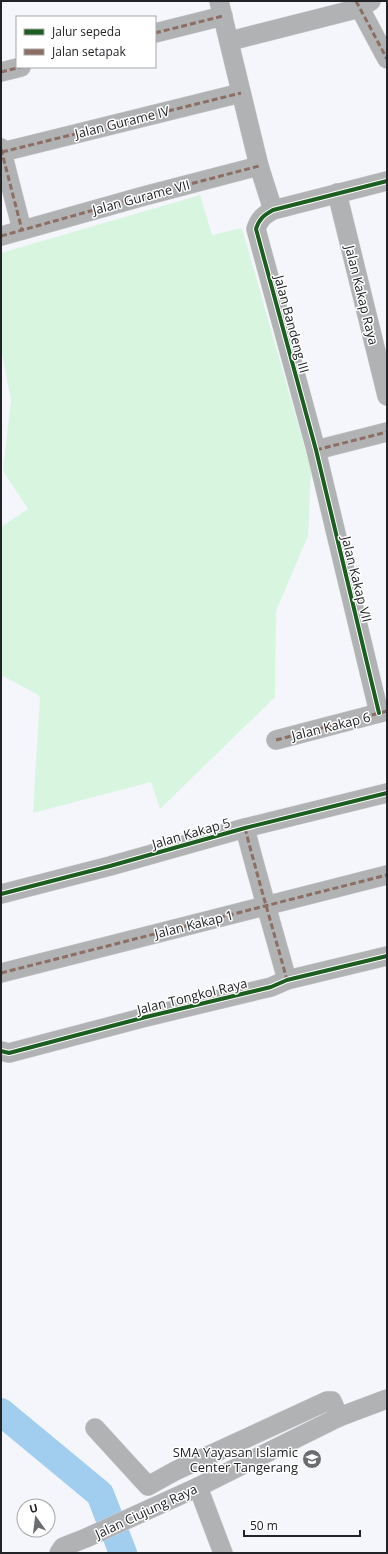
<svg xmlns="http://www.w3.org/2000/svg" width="388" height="1554" viewBox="0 0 388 1554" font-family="'Open Sans',sans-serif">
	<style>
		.green { fill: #d8f5e0 }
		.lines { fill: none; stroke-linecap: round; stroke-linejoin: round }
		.river { stroke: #a1ceee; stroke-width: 28 }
		.street-casing { stroke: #d0d1d4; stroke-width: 20 }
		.street { stroke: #b1b2b4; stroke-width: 19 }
		.quiet { stroke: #8d6e63; stroke-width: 3; stroke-dasharray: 6 3; stroke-linecap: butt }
		.cycleway-casing { stroke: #fff; stroke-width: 6 }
		.cycleway { stroke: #1b5e20; stroke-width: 4 }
		.labels { text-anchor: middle; stroke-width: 3; stroke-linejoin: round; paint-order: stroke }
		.street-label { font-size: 13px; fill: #222326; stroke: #fff }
		.poi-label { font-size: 13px; fill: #222326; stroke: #fff; text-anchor: end }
	</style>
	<rect width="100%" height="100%" fill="#f5f6fb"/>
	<!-- green -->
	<path class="green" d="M200,195L212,235L242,228L311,470L308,536L276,611L275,697L160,809L151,782L33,813L40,696L1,675V527L28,509L3,471L11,400L1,348V253Z"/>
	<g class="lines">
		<!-- river -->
		<path class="river" d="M1,1412L100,1494L123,1553"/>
		<!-- street casing -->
		<g class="street-casing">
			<g id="street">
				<path d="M219,1L259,166L273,210"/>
				<path d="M356,1L387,59"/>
				<path d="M155,33L223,16"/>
				<path d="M230,41L360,8L371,1"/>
				<path d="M1,72L21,67"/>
				<path d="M1,148L22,230"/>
				<path d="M2,152L241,93"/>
				<path d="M337,193L387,396"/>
				<path d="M1,236L144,196L259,166"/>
				<path d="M316,450L387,432"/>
				<path d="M379,713L316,450L256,229C259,219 264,215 273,210L387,181"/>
				<path d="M276,740L387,711"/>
				<path d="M245,828C258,879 273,929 287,980"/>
				<path d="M1,894L110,866L245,828L387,793"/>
				<path d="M1,973L387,875"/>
				<path d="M1,1051L9,1053L142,1018L271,987L287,980L387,956"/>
				<path d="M95,1428L148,1486L175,1471L327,1401H332L339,1417"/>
				<path d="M198,1487L223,1553"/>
				<path d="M59,1553L63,1547L86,1538L198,1487L339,1417L387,1399"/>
			</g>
		</g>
		<!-- street -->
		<use href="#street" class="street"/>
		<!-- quiet -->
		<g class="quiet">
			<path d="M356,1L387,59"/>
			<path d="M155,33L223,16"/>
			<path d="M1,72L21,67"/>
			<path d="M1,149L22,230"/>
			<path d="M2,152L241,93"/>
			<path d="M1,236L144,196L259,166"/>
			<path d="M316,450L387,432"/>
			<path d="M276,740L387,711"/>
			<path d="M245,828C258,879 273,929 287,980"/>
			<path d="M1,973L387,875"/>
		</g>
		<!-- cycleway casing -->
		<g class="cycleway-casing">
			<g id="cycleway">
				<path d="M379,713L316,450L256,229C259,219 264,215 273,210L387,181"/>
				<path d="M1,894L110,866L245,828L387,793"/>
				<path d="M1,1051L9,1053L142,1018L271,987L287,980L387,956"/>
			</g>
		</g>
		<!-- cycleway -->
		<use href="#cycleway" class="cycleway"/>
	</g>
	<!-- icons -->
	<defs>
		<g id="school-disc" transform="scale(1)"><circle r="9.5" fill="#6c6d71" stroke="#fff"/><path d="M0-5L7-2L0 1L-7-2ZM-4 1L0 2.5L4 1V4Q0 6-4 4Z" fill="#fff"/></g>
	</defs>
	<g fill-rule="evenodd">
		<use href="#school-disc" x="312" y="1459"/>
	</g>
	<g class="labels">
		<!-- street labels -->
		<g class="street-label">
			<text transform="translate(122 122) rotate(-14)" y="5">Jalan Gurame IV</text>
			<text transform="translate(141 197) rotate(-15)" y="5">Jalan Gurame VII</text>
			<text transform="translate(362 295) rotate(76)" y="5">Jalan Kakap Raya</text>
			<text transform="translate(292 324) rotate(75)" y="5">Jalan Bandeng III</text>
			<text transform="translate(357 579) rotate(76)" y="5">Jalan Kakap VII</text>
			<text transform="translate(331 726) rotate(-14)" y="5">Jalan Kakap 6</text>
			<text transform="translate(191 833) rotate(-16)" y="5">Jalan Kakap 5</text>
			<text transform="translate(194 924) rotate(-14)" y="5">Jalan Kakap 1</text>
			<text transform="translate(192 996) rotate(-14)" y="5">Jalan Tongkol Raya</text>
			<text transform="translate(146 1511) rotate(-25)" y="5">Jalan Ciujung Raya</text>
		</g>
		<!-- poi labels -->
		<g class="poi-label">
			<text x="298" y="1457">SMA Yayasan Islamic<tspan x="298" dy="15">Center Tangerang</tspan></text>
		</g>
	</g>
	<!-- border -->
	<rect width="388" height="1554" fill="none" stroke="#222326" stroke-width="4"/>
	<!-- legend -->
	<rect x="16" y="16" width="140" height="52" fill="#ffffff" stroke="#a7a7a8"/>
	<rect x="24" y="29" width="20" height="6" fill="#1b5e20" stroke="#a7a7a8"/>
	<text x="52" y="36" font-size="12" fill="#222326">Jalur sepeda</text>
	<rect x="24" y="49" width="20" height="6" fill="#8d6e63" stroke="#a7a7a8"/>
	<text x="52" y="56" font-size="12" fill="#222326">Jalan setapak</text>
	<!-- north arrow -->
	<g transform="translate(36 1518) rotate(346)"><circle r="19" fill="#ffffff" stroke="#a7a7a8"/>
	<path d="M0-3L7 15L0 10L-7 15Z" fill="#6c6d71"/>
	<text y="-6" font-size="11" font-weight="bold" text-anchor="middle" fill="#222326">U</text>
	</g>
	<!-- scale -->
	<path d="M244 1530v6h116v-6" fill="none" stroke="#222326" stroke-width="2"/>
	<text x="250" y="1530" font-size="12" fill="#222326" stroke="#ffffff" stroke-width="3" paint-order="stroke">50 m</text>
</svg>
